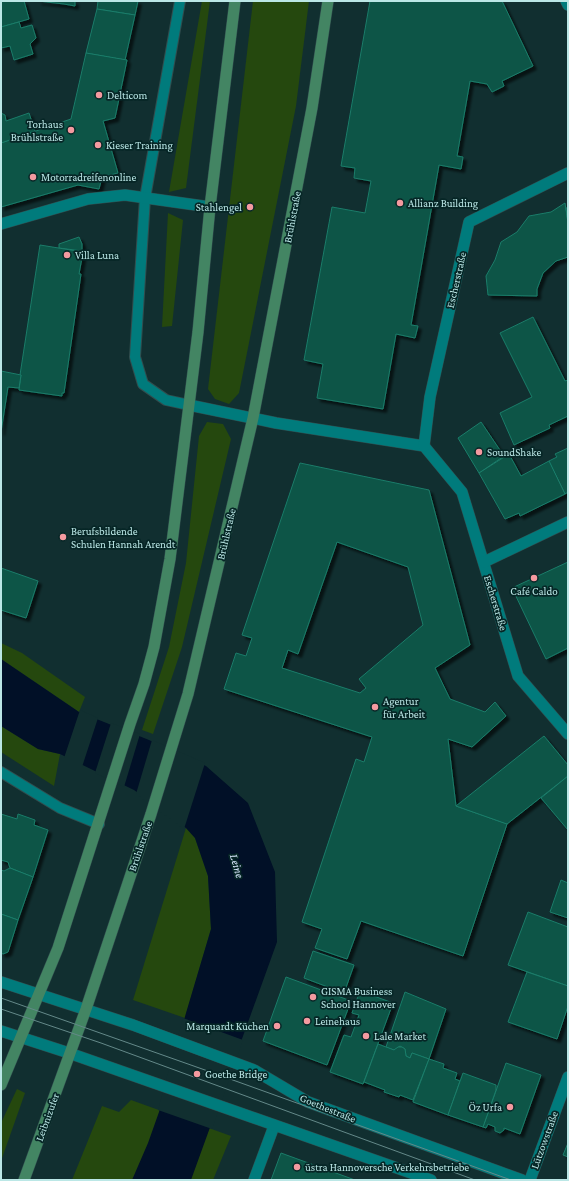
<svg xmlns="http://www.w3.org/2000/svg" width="569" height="1181" viewBox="0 0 569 1181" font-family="'Crimson Pro',serif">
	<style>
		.green { fill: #25480e }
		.water { fill: #011027 }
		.pier { fill: #112f30 }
		.building { fill: #095547; stroke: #1c7c69; fill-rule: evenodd; filter: url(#shadow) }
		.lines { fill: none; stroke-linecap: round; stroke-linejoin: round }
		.service-casing { stroke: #314d4e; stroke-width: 12 }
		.minor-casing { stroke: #314d4e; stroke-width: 12 }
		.tertiary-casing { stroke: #314d4e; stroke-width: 12 }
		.secondary-casing { stroke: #314d4e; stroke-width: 12 }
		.service { stroke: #007b7c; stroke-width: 10 }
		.minor { stroke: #007b7c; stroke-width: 11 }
		.tertiary { stroke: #007b7c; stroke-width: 11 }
		.secondary { stroke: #438563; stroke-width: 11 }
		.tram { stroke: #648989; stroke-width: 1 }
		.poi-dot { fill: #f49aa0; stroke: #062626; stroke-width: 1.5 }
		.labels { text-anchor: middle; stroke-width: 3.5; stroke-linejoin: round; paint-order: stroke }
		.poi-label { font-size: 11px; fill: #bbe7e6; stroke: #062626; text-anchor: start }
		.street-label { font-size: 11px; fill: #bbe7e6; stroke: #062626 }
		.water-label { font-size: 12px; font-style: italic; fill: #d6e5fa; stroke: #062626 }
	</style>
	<defs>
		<filter id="shadow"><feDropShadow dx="3.5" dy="3.5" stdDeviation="1" flood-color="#0009"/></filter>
	</defs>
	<rect width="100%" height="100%" fill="#112f30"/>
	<!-- green -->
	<g class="green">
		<path d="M202,1H210L186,188L169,192Z"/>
		<path d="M253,1H309L296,106L239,393L229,404L215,399L208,389Z"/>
		<path d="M168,213L183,220L172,326L162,327Z"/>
		<path d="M207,422L223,424L231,439L182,647L153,734L142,730L169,647L186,563L199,436Z"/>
		<path d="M1,643L22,653L85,697L79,712L1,659Z"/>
		<path d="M1,726L38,749L60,754L54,786L1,752Z"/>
		<path d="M186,828L195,838L208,876L211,929L185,1018L133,1000Z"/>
		<path d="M17,1089L25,1093L1,1161V1123Z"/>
		<path d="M131,1100L231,1136L213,1180H72L102,1106L119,1112Z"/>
	</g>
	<!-- water -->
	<path class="water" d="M1,659L79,712L149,740L206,766L248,803L275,872L277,942L191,1180H132L148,1143L159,1112L186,1013L211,929L208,876L195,838L186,828L134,790L60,754L38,749L1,726Z"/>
	<!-- pier -->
	<g class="pier">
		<path d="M80,710L98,718L82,767L64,758Z"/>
		<path d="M111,723L140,734L124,787L95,773Z"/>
		<path d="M152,740L205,763L184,829L136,794Z"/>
		<path d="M183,1018L243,1040L212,1129L158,1110Z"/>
	</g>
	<!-- building -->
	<g class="building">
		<path d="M1,1H24L29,19L1,27Z"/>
		<path d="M38,1H75V6L64,4Z"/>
		<path d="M98,1H138L135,15L97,9Z"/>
		<path d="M370,1H502L533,66L502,81L504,86L492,92L487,84L470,81L457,156L463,157L461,169L439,165L411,325L418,326L415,338L396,334L383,409L317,398L323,364L304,360L332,207L365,213L371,181L354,178L355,168L341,166Z"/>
		<path d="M97,9L135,15L125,60L86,53Z"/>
		<path d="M19,22L21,28L32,25L36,38L30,44L33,54L14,60L10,46L1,48V27Z"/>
		<path d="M86,53L127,60L115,118L103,121L118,173L102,177L99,189L78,185L1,207V143L71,119Z"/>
		<path d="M1,113L5,115L6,121L29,113L35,131L1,143Z"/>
		<path d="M565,203L568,223V257L556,261L543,273L537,289V296L488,295L486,276L495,260L501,242L517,232L529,216L551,212Z"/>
		<path d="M566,208H568V223Z"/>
		<path d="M79,237L82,244V251L59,248V244Z"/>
		<path d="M40,245L83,252L79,274H81L64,393H62V396L19,390L21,375H20Z"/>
		<path d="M533,317L565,381L568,380V416L549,425L550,428L514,445L500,413L532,397L500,333Z"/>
		<path d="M1,371L21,375L19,388L8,387L1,432Z"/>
		<path d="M481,422L504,456L479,473L458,438Z"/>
		<path d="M568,448V492L565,494L549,461L557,457L555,454Z"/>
		<path d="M509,454L521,476L549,461L565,494L520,516L519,513L505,519L479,473Z"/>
		<path d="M300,463L429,490L470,645L435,668L450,699L485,712L495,702L506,716L472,747L448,739L456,806L507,824L463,956L361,921L347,959L315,948L322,929L302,922L356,759L364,762L372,737L224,689L236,653L246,656L252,638L242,635ZM337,542L408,567L423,625L359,679L366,688L360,693L282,668L288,650L298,654Z"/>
		<path d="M568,562V648L546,659L512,588Z"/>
		<path d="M1,568L38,581L26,618L1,610Z"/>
		<path d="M544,736L568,765V776L507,824L456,806Z"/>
		<path d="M568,776V830L541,798Z"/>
		<path d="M1,814L17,819L18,814L35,820L34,825L48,830L33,877L10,868L8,862L1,860Z"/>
		<path d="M10,868L33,877L18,920L1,914V870L4,871Z"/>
		<path d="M561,880L568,883V918L550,912Z"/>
		<path d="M528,912L568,927V986L508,965Z"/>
		<path d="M1,914L18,920L8,952L3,954L1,953Z"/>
		<path d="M313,951L354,965L344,993L304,978Z"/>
		<path d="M527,972L568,986V1006L557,1039L508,1022Z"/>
		<path d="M286,977L351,1001L327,1065L263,1041Z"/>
		<path d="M360,991L393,1003L363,1084L330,1072L344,1035L351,1037L359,1015L352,1013Z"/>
		<path d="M405,992L446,1009L429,1059L412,1053L410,1058L406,1056L405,1049L400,1046L394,1050L386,1047Z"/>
		<path d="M378,1044L394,1050L398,1047H402L405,1049L406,1056L410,1058L412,1053L429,1059L413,1100L400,1095L399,1097L384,1092L385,1090L364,1082Z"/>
		<path d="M429,1059L444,1064L443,1068L457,1073L455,1079L460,1081L448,1115L413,1102Z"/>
		<path d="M506,1063L541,1075L520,1134L504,1128V1130L500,1133L495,1131V1127L488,1124L486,1128L483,1127Z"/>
		<path d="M463,1073L496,1085V1090L483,1127L448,1115Z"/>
		<path d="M568,1143V1157L563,1155Z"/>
		<path d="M281,1153L355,1180H271Z"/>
	</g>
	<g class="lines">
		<!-- service casing -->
		<g class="service-casing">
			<g id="service">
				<path d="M180,1L145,198L135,357L143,384L166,400L189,405"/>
				<path d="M1,772L60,808L99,824"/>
			</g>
		</g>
		<!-- minor casing -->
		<g class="minor-casing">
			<g id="minor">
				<path d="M566,1L568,5"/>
				<path d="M1,224L88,199L125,195L210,207"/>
				<path d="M189,405L276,423L424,446L462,492L518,676L568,734"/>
				<path d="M424,446L430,397L469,222L568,173"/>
				<path d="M484,562L568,522"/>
				<path d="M254,1180L274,1126"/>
				<path d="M530,1180L568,1077"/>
			</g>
		</g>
		<!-- tertiary casing -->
		<g class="tertiary-casing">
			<g id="tertiary">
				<path d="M1,982L133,1025L254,1070L308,1102L522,1180"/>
				<path d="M1,1031L69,1053L431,1180"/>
			</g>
		</g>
		<!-- secondary casing -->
		<g class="secondary-casing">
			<g id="secondary">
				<path d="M1,1085L58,948L130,724L144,684L154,647L170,559L198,332L210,207L235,1"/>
				<path d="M24,1180L86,1009L151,814L188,694L253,418L312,108L328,1"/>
			</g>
		</g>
		<!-- service -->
		<use href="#service" class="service"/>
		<!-- minor -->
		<use href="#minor" class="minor"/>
		<!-- tertiary -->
		<use href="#tertiary" class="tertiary"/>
		<!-- secondary -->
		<use href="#secondary" class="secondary"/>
		<!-- tram -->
		<g class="tram">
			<path d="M1,998L205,1070L511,1180"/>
			<path d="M1,1009L101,1043L475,1180"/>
		</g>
	</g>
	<!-- markers -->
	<g class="poi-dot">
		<circle cx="99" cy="95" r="4"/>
		<circle cx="71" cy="130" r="4"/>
		<circle cx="98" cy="145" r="4"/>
		<circle cx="33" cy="177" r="4"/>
		<circle cx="400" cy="203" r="4"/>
		<circle cx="250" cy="207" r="4"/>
		<circle cx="67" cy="255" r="4"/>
		<circle cx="479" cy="452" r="4"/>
		<circle cx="63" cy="537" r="4"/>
		<circle cx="534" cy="578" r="4"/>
		<circle cx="375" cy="707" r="4"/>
		<circle cx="313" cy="997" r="4"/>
		<circle cx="307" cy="1021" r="4"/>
		<circle cx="277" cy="1026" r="4"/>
		<circle cx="366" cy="1036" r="4"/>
		<circle cx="197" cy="1074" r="4"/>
		<circle cx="510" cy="1107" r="4"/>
		<circle cx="297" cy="1167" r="4"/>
	</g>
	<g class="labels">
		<!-- poi labels -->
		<g class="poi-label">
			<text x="107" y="99">Delticom</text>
			<text x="63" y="128" text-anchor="end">Torhaus<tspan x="63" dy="13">Brühlstraße</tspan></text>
			<text x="106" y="149">Kieser Training</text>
			<text x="41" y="181">Motorradreifenonline</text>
			<text x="408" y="207">Allianz Building</text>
			<text x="242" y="211" text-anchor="end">Stahlengel</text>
			<text x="75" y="259">Villa Luna</text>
			<text x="487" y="456">SoundShake</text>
			<text x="71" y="535">Berufsbildende<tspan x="71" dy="13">Schulen Hannah Arendt</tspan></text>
			<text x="534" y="595" text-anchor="middle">Café Caldo</text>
			<text x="383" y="705">Agentur<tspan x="383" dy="13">für Arbeit</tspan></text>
			<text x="321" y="995">GISMA Business<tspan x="321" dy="13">School Hannover</tspan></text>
			<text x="315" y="1025">Leinehaus</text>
			<text x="269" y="1030" text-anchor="end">Marquardt Küchen</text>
			<text x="374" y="1040">Lale Market</text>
			<text x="205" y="1078">Goethe Bridge</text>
			<text x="502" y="1111" text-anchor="end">Öz Urfa</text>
			<text x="305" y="1171">üstra Hannoversche Verkehrsbetriebe</text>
		</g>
		<!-- street labels -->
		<g class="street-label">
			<text transform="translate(292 217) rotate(-79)" y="4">Brühlstraße</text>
			<text transform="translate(456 280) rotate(-77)" y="4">Escherstraße</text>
			<text transform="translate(226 534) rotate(-77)" y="4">Brühlstraße</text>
			<text transform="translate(496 603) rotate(73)" y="4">Escherstraße</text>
			<text transform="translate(140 846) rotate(-71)" y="4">Brühlstraße</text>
			<text transform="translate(328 1108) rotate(22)" y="4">Goethestraße</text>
			<text transform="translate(47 1117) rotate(-70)" y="4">Leibnizufer</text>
			<text transform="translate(544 1140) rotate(-70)" y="4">Lützowstraße</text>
		</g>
		<!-- water labels -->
		<g class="water-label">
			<text transform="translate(237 866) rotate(74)" y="4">Leine</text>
		</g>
	</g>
	<!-- border -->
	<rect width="569" height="1181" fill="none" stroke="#bbe7e6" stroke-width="4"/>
</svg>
